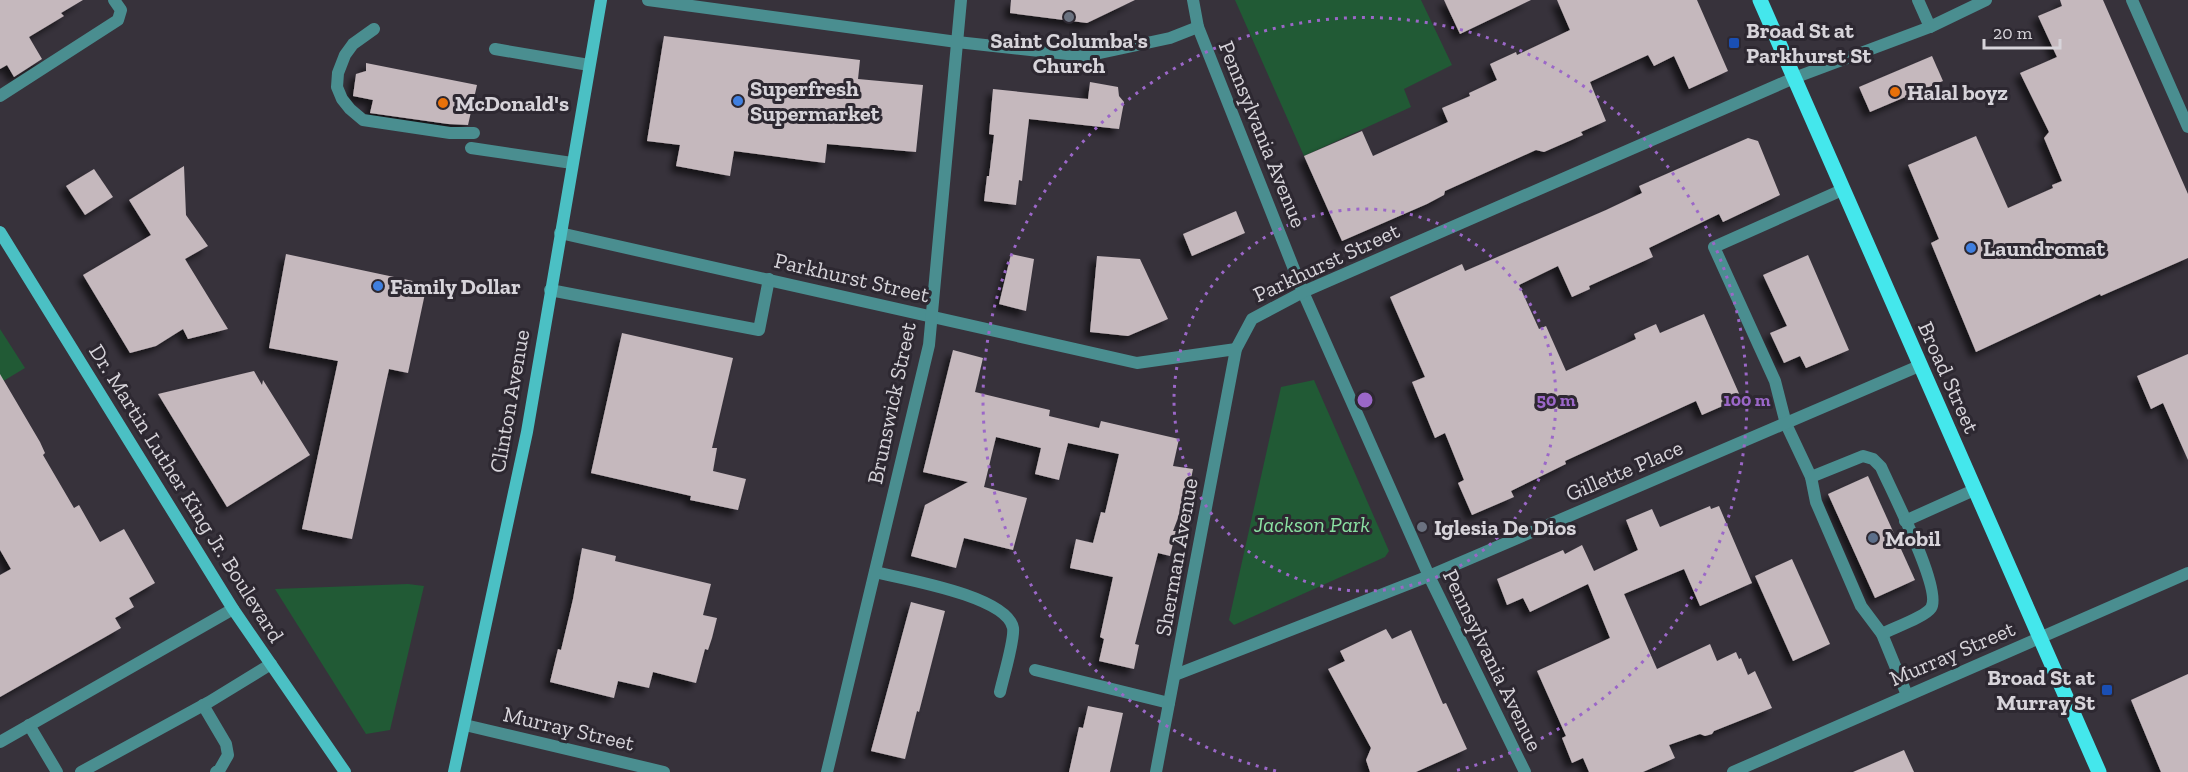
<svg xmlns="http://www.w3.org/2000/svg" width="2188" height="772" viewBox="0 0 2188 772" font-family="'Zilla Slab',serif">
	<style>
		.green { fill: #215a35 }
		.building { fill: #c5b8bd; filter: url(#shadow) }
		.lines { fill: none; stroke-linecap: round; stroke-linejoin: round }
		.lane { stroke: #4a8e90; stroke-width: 12 }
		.street { stroke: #4a8e90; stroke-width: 12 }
		.secondary { stroke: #4bc0c4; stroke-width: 12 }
		.primary { stroke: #44e7ec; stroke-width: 15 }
		.ring { fill: none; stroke: #9b67c8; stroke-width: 3; stroke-dasharray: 3 6 }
		.worship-dot { fill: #6b7280; stroke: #2d2831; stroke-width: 2 }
		.transit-dot { fill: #1a4fb4; stroke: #2d2831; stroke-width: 2 }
		.food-dot { fill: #e8710a; stroke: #2d2831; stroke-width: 2 }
		.shop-dot { fill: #3f7fe0; stroke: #2d2831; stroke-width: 2 }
		.service-dot { fill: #5c6f8a; stroke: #2d2831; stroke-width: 2 }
		.labels { text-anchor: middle; stroke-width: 6; stroke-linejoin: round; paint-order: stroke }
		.poi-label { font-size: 22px; font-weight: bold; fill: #d7d4da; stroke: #2d2831; text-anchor: start }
		.street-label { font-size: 22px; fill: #d7d4da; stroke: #2d2831 }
		.park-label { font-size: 22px; font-style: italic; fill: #8ae1a2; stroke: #2d2831 }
		.centre { fill: #9b67c8; stroke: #2d2831; stroke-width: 3 }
		.ring-label { font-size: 18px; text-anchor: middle; font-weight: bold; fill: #9b67c8; stroke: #2d2831; stroke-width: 6; stroke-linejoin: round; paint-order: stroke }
	</style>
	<defs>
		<filter id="shadow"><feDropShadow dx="-5.5" dy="5.5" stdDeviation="3" flood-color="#0009"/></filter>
	</defs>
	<rect width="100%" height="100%" fill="#37323b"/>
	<!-- green -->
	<g class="green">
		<path d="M1235,0H1421L1452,65L1404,89L1411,107L1304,156Z"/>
		<path d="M0,329L25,368L0,383Z"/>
		<path d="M1314,380L1389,551L1385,557L1234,625L1229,620L1281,387Z"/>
		<path d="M408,584L424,586L390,730L366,734L275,589Z"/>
	</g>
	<!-- building -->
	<g class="building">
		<path d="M0,0H83L61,13L64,16L29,37L42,59L14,77L7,65L0,69Z"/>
		<path d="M1011,0H1135L1087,23L1010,13Z"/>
		<path d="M1444,0H1531L1460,34Z"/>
		<path d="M1557,0H1697L1728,71L1689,89L1674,56L1654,66L1648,55L1590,82L1606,121L1581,132L1583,135L1544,152L1536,150L1445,191L1444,195L1427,204L1342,241L1304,156L1362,131L1373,156L1448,122L1442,108L1470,96L1469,93L1497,80L1490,64L1516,52L1517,55L1570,30Z"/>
		<path d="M2060,0H2103L2188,194V258L2101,296L2100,294L1976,352L1931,243L1939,239L1908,165L1976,136L2008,208L2053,188L2052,185L2062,181L2044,138L2049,132L2020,73L2057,57L2038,16L2062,6Z"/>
		<path d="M664,36L860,60L858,79L923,85L916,152L827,144L825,163L734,151L730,176L676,166L680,145L647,141Z"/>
		<path d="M1932,56L1943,81L1870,112L1859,87Z"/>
		<path d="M366,63L477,85L468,125L448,124L370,113L373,100L353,96L356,74L366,71Z"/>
		<path d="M1090,82L1118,87L1119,96L1124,102L1119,129L1029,119L1022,181L1019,180L1016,205L984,201L987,176H989L994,135L989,134L993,89L1088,99Z"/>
		<path d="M1748,138L1758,141L1780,195L1723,222L1719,214L1649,248L1653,257L1589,286L1590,289L1572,297L1558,266L1519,285L1539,329L1546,326L1566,371L1636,339L1634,334L1656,324L1660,333L1704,314L1741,398L1702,415L1696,401L1565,461L1566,464L1511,491L1514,497L1472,515L1458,483L1464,480L1445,433L1435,438L1412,382L1425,377L1390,297L1462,264L1465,271L1606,210L1642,193L1639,186Z"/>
		<path d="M184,166L186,215L208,246L185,259L228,329L188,339L183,329L156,346L130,353L83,275L151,235L129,200Z"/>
		<path d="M94,169L113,197L85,215L66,186Z"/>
		<path d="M1236,211L1245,233L1192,256L1183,234Z"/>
		<path d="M286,254L427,284L408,373L389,369L352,539L302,529L338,361L269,348Z"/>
		<path d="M1011,254L1034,259L1026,311L999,304Z"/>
		<path d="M1808,255L1849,350L1806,368L1800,356L1784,363L1770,333L1787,326L1763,275Z"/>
		<path d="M1097,256L1140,259L1168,319L1128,336L1090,332Z"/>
		<path d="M622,333L733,358L712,448H717L713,471L746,479L738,510L690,500L691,496L591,473Z"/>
		<path d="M953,350L983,358L975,392L1050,410L1049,416L1099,428L1101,421L1179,439L1173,466L1193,469L1189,489L1173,531H1176L1170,556L1158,553L1135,644L1139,645L1134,669L1099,661L1104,639L1100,637L1113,577L1070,568L1076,539L1093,543L1101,512L1105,513L1119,454L1068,443L1059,480L1035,474L1041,448L996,437L984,487L1027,498L1013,550L964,538L956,568L911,556L925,505L968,482L923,472Z"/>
		<path d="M2188,354V460L2163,403L2151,409L2137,376Z"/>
		<path d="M254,371L262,385L263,380L310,455L227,507L158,394Z"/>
		<path d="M0,374L40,442L45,453L43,455L74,508L79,505L100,542L124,529L155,583L129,598L134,607L115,618L121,628L0,697V575L11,569L0,550Z"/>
		<path d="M1868,476L1915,580L1875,598L1828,494Z"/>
		<path d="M1710,506L1711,509L1719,506L1752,583L1700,606L1684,569L1624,594L1657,669L1710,644L1717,661L1736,652L1739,659L1741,658L1748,675L1755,671L1772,708L1714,731L1712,734L1705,736L1700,734L1669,745L1675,758L1643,772H1589L1583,758L1572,763L1562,738L1566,736L1537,671L1610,638L1588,584L1530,612L1523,598L1507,605L1497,579L1563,550L1565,554L1582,545L1594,571L1638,550L1626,520L1652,509L1660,527Z"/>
		<path d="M582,548L616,556L615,561L711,584L703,615L717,618L712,638L708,650L705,649L696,683L653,672L649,688L618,681L614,698L550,682L558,649L561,650L573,599Z"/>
		<path d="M1792,559L1830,644L1793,661L1755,576Z"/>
		<path d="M911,602L945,611L919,712L917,711L905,759L871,751Z"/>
		<path d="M1386,629L1392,639L1411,630L1443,704L1446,703L1467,749L1416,772H1370L1366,760L1371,748L1328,669L1345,661L1340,651Z"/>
		<path d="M2188,674V772H2161L2131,700Z"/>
		<path d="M1088,706L1123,713L1110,772H1069L1079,727L1083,728Z"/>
		<path d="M1904,750L1914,772H1853Z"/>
	</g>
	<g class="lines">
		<!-- lane -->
		<g class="lane">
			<path d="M1918,0L1930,27"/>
			<path d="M374,29L353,44L345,55L338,73L337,87L342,99L350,109L363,120L450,133H474"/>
			<path d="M495,49L589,65"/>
			<path d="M0,96L118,20L121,10L114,0"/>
			<path d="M471,148L572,163"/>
			<path d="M1842,190L1714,247L1775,381L1786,424L1811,477L1816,502L1861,606L1882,634L1907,695"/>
			<path d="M550,290L759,330L769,279"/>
			<path d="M1811,477L1863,456L1873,459L1881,467C1891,490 1943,590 1931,608C1925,617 1893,628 1882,634"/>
			<path d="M1905,521L1974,490"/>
			<path d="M875,572C904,579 1007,596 1013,628C1015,639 1003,678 1000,692"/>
			<path d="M1035,670L1169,703"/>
			<path d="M203,705L226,744L228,755L220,769L216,772"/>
			<path d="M29,725L57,772"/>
			<path d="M81,772L209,702L271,664"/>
		</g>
		<!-- street -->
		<g class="street">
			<path d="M648,0L957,42L1086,56L1170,38L1198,27"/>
			<path d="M1193,0L1198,27L1303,292L1429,576L1525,772"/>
			<path d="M2132,0L2188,127"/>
			<path d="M560,233L1137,363L1236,349"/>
			<path d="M1175,675L1429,576L1919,366"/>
			<path d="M465,725L664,772"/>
			<path d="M0,742L233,609"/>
			<path d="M827,772L929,345L961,0"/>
			<path d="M1156,772L1236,349L1252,319L1303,292L1794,78L1930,27L1986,0"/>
			<path d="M1733,772L2188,573"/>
		</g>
		<!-- secondary -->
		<g class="secondary">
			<path d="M0,232L233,609L345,772"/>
			<path d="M454,772L527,432L601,0"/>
		</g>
		<!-- primary -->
		<path class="primary" d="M1760,0L2099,772"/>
	</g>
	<!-- distance rings -->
	<g class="ring">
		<circle cx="1365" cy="400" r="191"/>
		<path d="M1276 771A382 382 0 1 1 1454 771"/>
	</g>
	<!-- markers -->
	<g class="worship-dot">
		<circle cx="1069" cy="17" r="6"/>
		<circle cx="1422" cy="527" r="6"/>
	</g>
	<g class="transit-dot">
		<rect x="1728" y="37" width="12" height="12" rx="3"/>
		<rect x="2101" y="684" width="12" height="12" rx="3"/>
	</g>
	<g class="food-dot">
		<circle cx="1895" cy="92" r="6"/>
		<circle cx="443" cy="103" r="6"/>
	</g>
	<g class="shop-dot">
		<circle cx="738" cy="101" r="6"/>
		<circle cx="1971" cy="248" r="6"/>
		<circle cx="378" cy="286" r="6"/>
	</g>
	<circle class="service-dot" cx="1873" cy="538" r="6"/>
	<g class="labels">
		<!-- poi labels -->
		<g class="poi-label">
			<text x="1746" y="38">Broad St at<tspan x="1746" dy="25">Parkhurst St</tspan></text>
			<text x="1069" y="48" text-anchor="middle">Saint Columba's<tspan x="1069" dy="25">Church</tspan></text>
			<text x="750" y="96">Superfresh<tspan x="750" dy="25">Supermarket</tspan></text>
			<text x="1907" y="100">Halal boyz</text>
			<text x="455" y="111">McDonald's</text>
			<text x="1983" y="256">Laundromat</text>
			<text x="390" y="294">Family Dollar</text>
			<text x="1434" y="535">Iglesia De Dios</text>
			<text x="1885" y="546">Mobil</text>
			<text x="2095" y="685" text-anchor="end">Broad St at<tspan x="2095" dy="25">Murray St</tspan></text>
		</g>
		<!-- street labels -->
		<g class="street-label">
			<text transform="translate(1263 134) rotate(68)" y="8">Pennsylvania Avenue</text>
			<text transform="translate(1326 262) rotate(-25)" y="8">Parkhurst Street</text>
			<text transform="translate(852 277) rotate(13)" y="8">Parkhurst Street</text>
			<text transform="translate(1949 377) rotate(66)" y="8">Broad Street</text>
			<text transform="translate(509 401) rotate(-80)" y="8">Clinton Avenue</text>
			<text transform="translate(891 403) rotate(-78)" y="8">Brunswick Street</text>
			<text transform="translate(1624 470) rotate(-23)" y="8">Gillette Place</text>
			<text transform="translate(187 493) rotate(58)" y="8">Dr. Martin Luther King Jr. Boulevard</text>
			<text transform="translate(1176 557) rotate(-80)" y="8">Sherman Avenue</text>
			<text transform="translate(1952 653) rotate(-23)" y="8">Murray Street</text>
			<text transform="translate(1493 660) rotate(64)" y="8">Pennsylvania Avenue</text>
			<text transform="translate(569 728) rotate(13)" y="8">Murray Street</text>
		</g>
		<!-- park labels -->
		<g class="park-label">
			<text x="1312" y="532">Jackson Park</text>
		</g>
	</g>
	<circle cx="1365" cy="400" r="9" class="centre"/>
	<g class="ring-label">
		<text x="1556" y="406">50 m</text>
		<text x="1747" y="406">100 m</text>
	</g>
	<!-- scale -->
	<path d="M1984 39v9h76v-9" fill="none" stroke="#d7d4da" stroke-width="3"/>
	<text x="1993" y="39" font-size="18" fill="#d7d4da" stroke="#2d2831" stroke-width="4.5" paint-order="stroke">20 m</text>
</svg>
